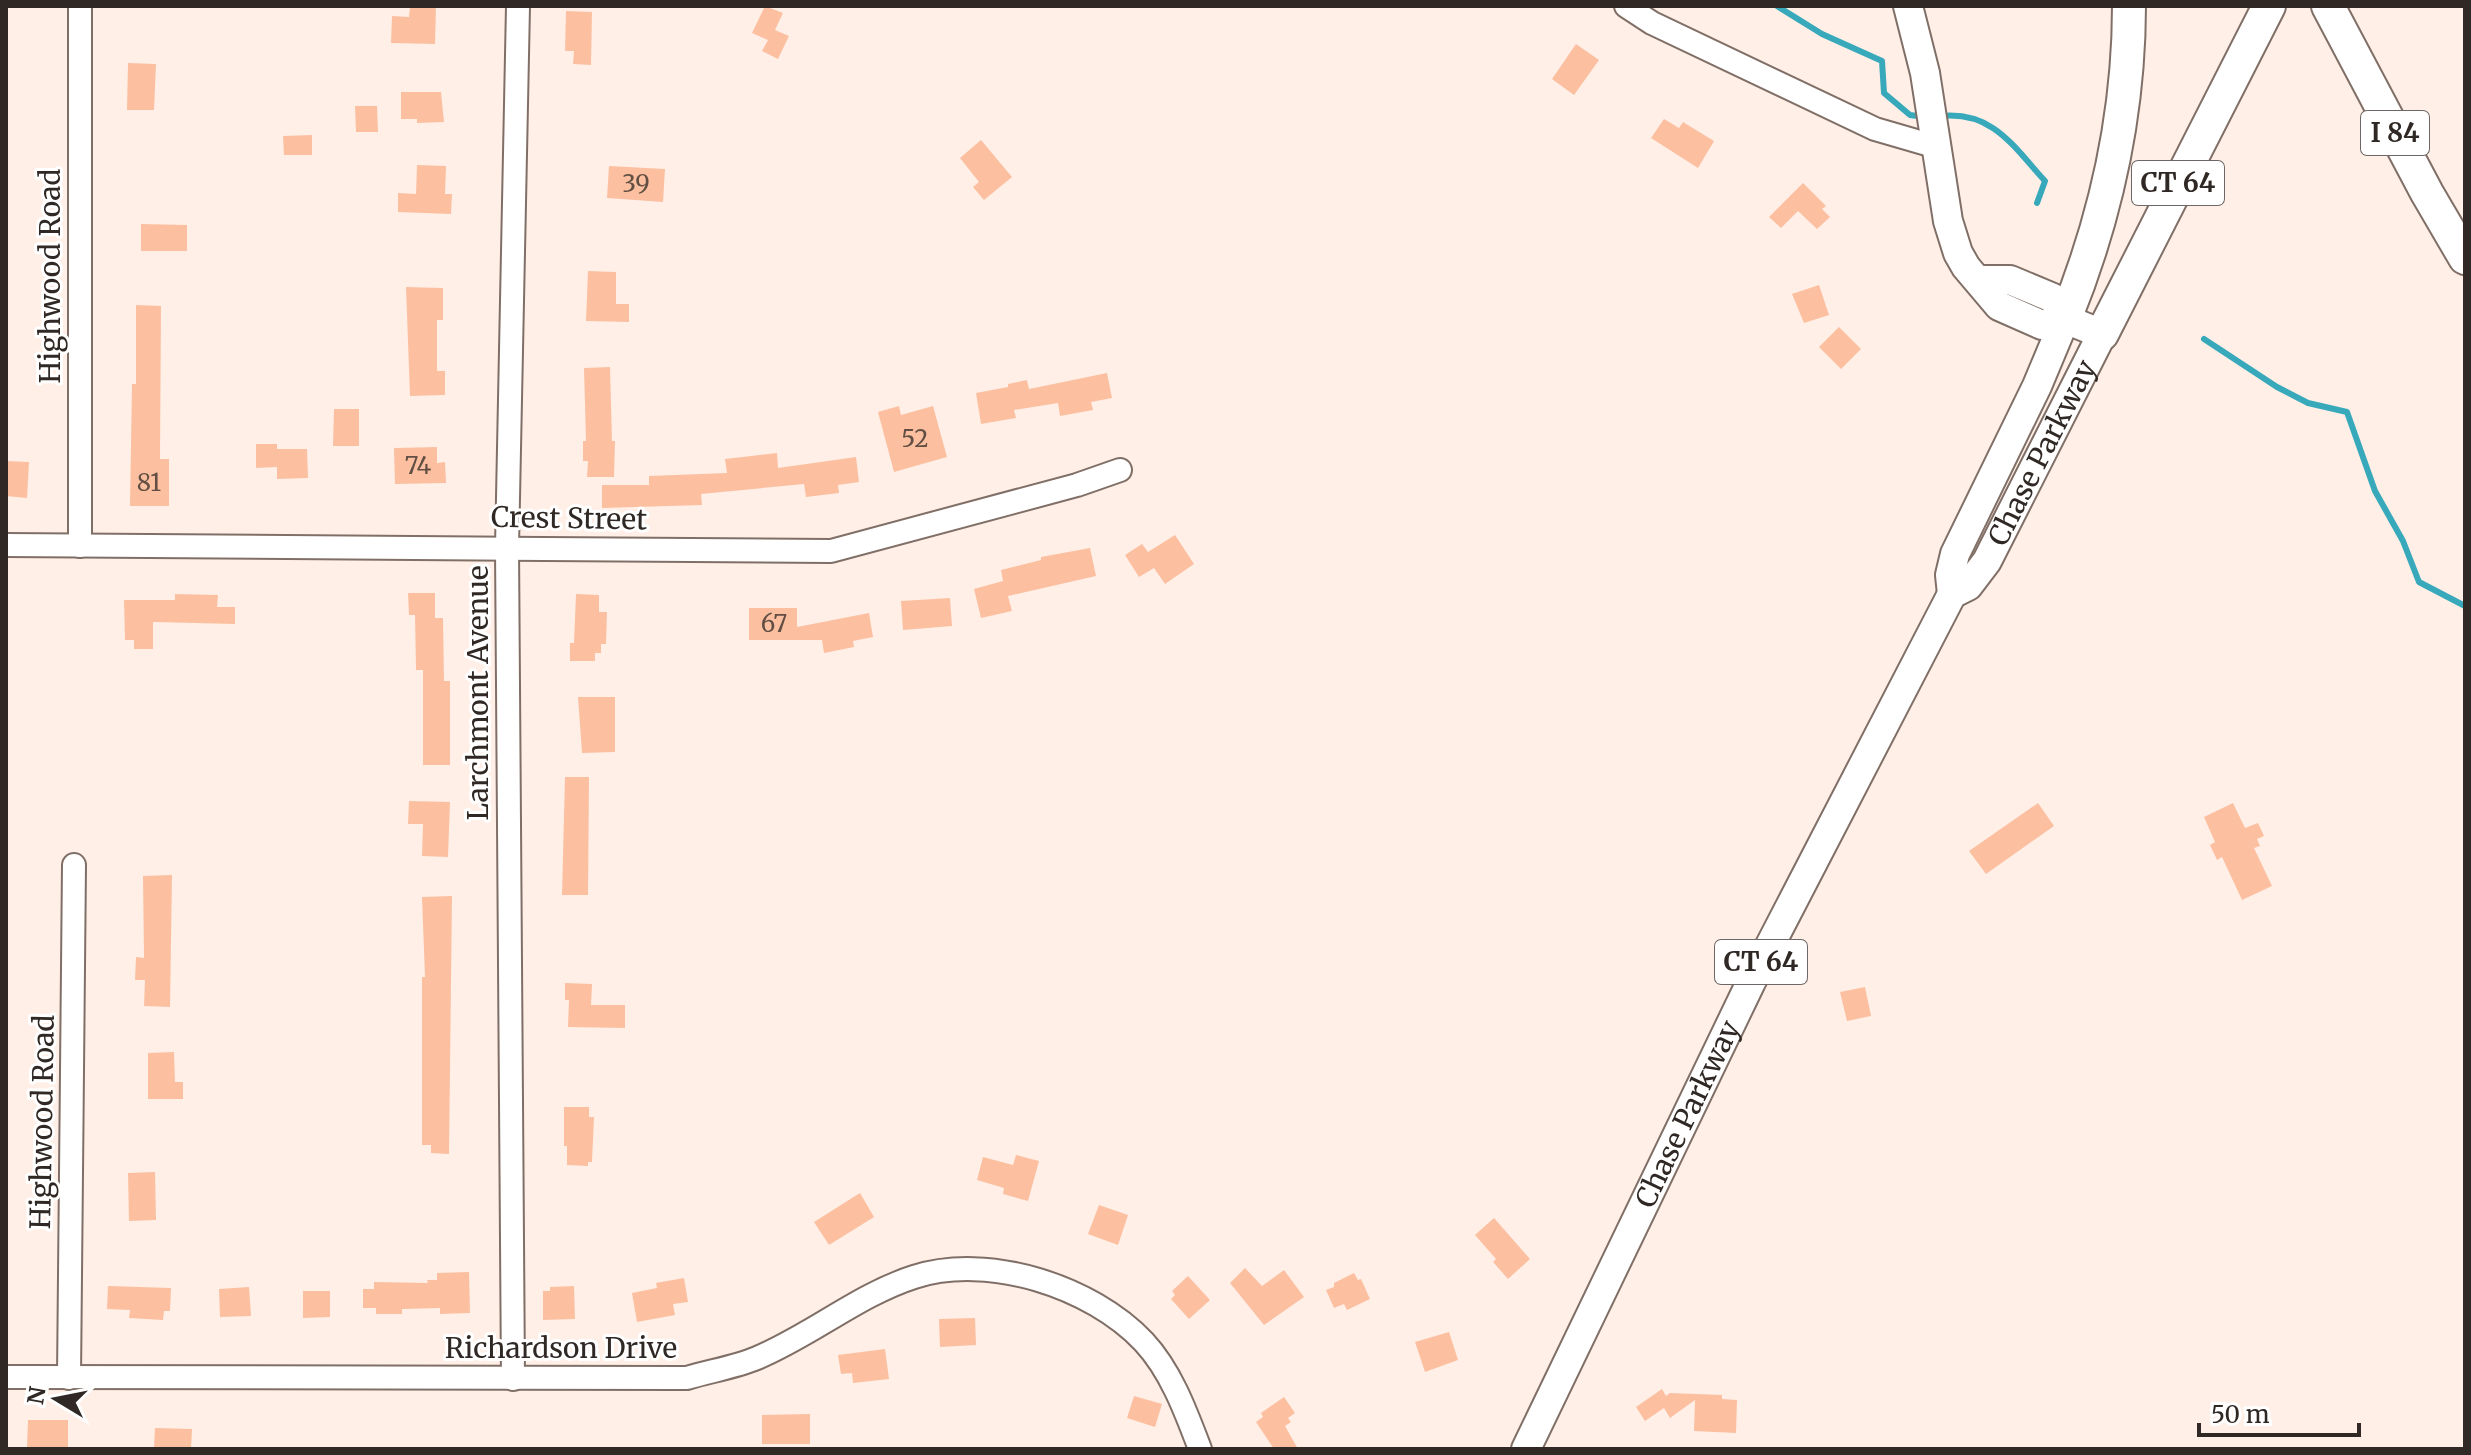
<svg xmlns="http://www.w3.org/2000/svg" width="2471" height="1455" viewBox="0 0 2471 1455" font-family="Merriweather,serif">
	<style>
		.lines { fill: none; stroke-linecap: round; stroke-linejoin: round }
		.stream { stroke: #38a9ba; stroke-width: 6 }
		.building { fill: #fcc0a1 }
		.minor-casing { stroke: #806f66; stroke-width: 26 }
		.major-casing { stroke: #806f66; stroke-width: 32 }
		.highway-casing { stroke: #806f66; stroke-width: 36 }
		.minor { stroke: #fff; stroke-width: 22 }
		.major { stroke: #fff; stroke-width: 28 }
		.highway { stroke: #fff; stroke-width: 32 }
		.labels { text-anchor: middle; stroke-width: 6; stroke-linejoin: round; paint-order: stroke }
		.number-label { font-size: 24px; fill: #624e43 }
		.shield { fill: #fff; stroke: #6d6866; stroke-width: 2 }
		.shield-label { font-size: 26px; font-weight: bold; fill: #2f2824 }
		.street-label { font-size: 28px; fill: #2f2824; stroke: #fff }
	</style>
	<rect width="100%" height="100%" fill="#ffefe7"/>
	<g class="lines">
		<!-- stream -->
		<g class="stream">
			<path d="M1777,6L1822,34L1882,61L1884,93L1910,115L1925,117"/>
			<path d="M1941,116C1993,111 2013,146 2045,181L2037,203"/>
			<path d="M2204,339L2277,387L2308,403L2347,412L2375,491L2403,541L2419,582L2465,606"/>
		</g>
	</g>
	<!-- building -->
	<g class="building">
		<path d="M410,6H436L435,44L391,43L392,16L409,17Z"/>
		<path d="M765,6L783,13L775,30L789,36L778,59L762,51L768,40L752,33Z"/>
		<path d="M566,11L592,12L591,65L573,64L574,51H565Z"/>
		<path d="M1576,44L1599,60L1574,95L1552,79Z"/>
		<path d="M128,63L156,64L154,110H127Z"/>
		<path d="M401,92H441L444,122L417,123V119H401Z"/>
		<path d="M355,106H377L378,132H356Z"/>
		<path d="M1664,119L1679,128L1683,122L1714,141L1698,168L1651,138Z"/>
		<path d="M312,135V155H284L283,136Z"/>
		<path d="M981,140L1012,177L984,200L973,187L979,182L960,158Z"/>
		<path d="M417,165L446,166L445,194H452L451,214L398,212V193L416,194Z"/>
		<path d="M609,166L665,169L663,202L607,198Z"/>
		<path d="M1803,183L1826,206L1822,209L1830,217L1817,229L1798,211L1781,228L1769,217Z"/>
		<path d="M141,224L187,225V251H141Z"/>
		<path d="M588,271L616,272V304H629V322L586,321Z"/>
		<path d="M1819,285L1829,315L1804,323L1792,294Z"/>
		<path d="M406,287L443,288V320H437V371H445V395L410,396Z"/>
		<path d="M136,305L161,306L160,459H169V506H130L132,384H136Z"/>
		<path d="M1839,327L1861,349L1841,369L1819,347Z"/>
		<path d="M610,367L612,441H615L614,477H587L588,461H583V441H586L584,368Z"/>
		<path d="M1107,373L1112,398L1091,402L1093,410L1060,416L1058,403L1014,410L1016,418L981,424L976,393L1008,387V384L1027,380L1029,389Z"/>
		<path d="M899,406L901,415L933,406L947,457L894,472L878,412Z"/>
		<path d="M334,409H359V446H333Z"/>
		<path d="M256,444H277V449H307L308,478L277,479V467L256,468Z"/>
		<path d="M437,447V463L445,462L446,483L395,484L394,448Z"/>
		<path d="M777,453L778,468L856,457L859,482L838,485L839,493L806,497L804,484L701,494L702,505L602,508V485H649V476L727,473L725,459Z"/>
		<path d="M6,461L29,462L27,498L6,496Z"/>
		<path d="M1175,535L1194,564L1165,584L1154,568L1139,577L1125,555L1142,544L1148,552Z"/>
		<path d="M1090,548L1096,576L1008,596L1012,611L981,618L974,589L1003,581L1001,570L1041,560V557Z"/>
		<path d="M408,593H435V618H443L444,681H450V765H423V670H416L415,615H409Z"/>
		<path d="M175,594L218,595L217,607H235V624L153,622V649H134V640H125L124,600H175Z"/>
		<path d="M576,594L599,595V612H607L606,644H601V653H595V661H570V643H574Z"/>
		<path d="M950,598L952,626L903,630L901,601Z"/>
		<path d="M749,608H797V627L869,613L873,637L853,641L854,647L824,653L822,640H749Z"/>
		<path d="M578,697H615V752L582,753Z"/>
		<path d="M565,777H589L588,895H562Z"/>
		<path d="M409,801L450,802L448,857L422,856L423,824H408Z"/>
		<path d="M2038,803L2054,826L1986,874L1969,851Z"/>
		<path d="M2233,803L2245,828L2258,823L2264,836L2257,839L2260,846L2254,848L2272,886L2242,900L2222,857L2217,860L2210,845L2215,842L2204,817Z"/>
		<path d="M172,875L170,1007L144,1006L145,980H135L136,957L144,958L143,876Z"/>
		<path d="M452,896L449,1154L431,1153V1145H422V977H425L422,897Z"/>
		<path d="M565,983L592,984L591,1005H625V1028L568,1027L569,1000H565Z"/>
		<path d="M1865,987L1871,1016L1847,1021L1840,992Z"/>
		<path d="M174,1052L175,1082H183V1099H148V1053Z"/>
		<path d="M564,1107H589V1117H594L592,1162H588V1166L567,1165V1146H564Z"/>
		<path d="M1016,1155L1039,1161L1028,1201L1003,1194L1004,1188L977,1180L983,1157L1013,1165Z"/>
		<path d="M155,1172L156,1220L129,1221L128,1173Z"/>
		<path d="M860,1193L874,1217L829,1245L814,1222Z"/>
		<path d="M1099,1205L1128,1215L1118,1245L1088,1234Z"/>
		<path d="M1494,1218L1530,1259L1508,1279L1493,1262L1496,1259L1475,1235Z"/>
		<path d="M1245,1268L1262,1286L1284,1270L1304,1297L1264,1325L1230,1283Z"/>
		<path d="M469,1272L470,1313L440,1314V1308L402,1309V1314H376V1308H363V1289H374V1282L428,1283L427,1280H437V1273Z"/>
		<path d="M1354,1273L1358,1280L1361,1279L1370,1299L1347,1310L1344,1304L1334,1308L1326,1290L1334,1287V1283Z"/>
		<path d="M1188,1276L1210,1300L1189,1319L1171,1299L1175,1295L1172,1291Z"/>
		<path d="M684,1278L688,1302L673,1304L675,1315L637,1322L632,1293L657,1288L656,1283Z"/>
		<path d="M108,1286L171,1288L170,1311H164L163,1320L129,1318L130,1310L107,1309Z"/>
		<path d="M574,1286L575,1319L543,1320V1291H550V1287Z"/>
		<path d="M249,1287L251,1316L220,1317L219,1289Z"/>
		<path d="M303,1291H330V1317L303,1318Z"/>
		<path d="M975,1318L976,1345L940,1347L939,1319Z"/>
		<path d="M1449,1332L1458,1360L1425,1372L1415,1342Z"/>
		<path d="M885,1349L889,1379L853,1383L852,1373L841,1374L838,1355Z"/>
		<path d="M1662,1389L1666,1396L1670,1393L1722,1395V1399L1737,1400L1736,1433L1694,1431L1695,1400L1670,1418L1664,1408L1645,1421L1636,1407Z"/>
		<path d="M1134,1396L1162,1404L1155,1427L1127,1418Z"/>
		<path d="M1284,1397L1295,1413L1288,1418L1291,1422L1285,1426L1298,1449H1274L1256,1422L1263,1417L1261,1413Z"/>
		<path d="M810,1414V1444H762V1415Z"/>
		<path d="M28,1420H68V1449H27Z"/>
		<path d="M155,1428L192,1429L191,1449H154Z"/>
	</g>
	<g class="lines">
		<!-- minor casing -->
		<g class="minor-casing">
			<g id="minor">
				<path d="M1626,6L1652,23L1875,129L1937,147"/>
				<path d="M6,545L831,551L1077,485L1120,470"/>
				<path d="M80,546V6"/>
				<path d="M6,1377L687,1378C710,1371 736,1367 757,1358C812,1335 858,1295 914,1277C988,1253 1091,1286 1144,1342C1171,1371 1186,1412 1200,1449"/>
				<path d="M69,1378L74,865"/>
				<path d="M513,1379L507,547L518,6"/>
			</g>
		</g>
		<!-- major casing -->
		<g class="major-casing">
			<g id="major">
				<path d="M1908,6L1925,73L1948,221L1958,253L1966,267L1999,306L2042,325L2065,319"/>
				<path d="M1952,594L1950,575L1955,554L2037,386L2065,319"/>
				<path id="s1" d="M1526,1449L1751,982L1952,594L1968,586L1987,561L2102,334L2065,319L2053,298L2010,280H1979"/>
			</g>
		</g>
		<!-- highway casing -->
		<g class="highway-casing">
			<g id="highway">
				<path d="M2328,6L2427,193L2465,258"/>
				<path d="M2065,319C2106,218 2129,115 2129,6"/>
				<path d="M2102,334L2269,6"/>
			</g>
		</g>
		<!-- minor -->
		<use href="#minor" class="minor"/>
		<!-- major -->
		<use href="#major" class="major"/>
		<!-- highway -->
		<use href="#highway" class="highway"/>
	</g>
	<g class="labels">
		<!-- number labels -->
		<g class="number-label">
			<text x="636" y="192">39</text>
			<text x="915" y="447">52</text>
			<text x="418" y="474">74</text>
			<text x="149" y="491">81</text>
			<text x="774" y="632">67</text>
		</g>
		<!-- shield labels -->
		<g class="shield">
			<rect x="2361" y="111" width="68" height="44" rx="6"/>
			<rect x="2132" y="161" width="92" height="44" rx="6"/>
			<rect x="1715" y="940" width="92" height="44" rx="6"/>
		</g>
		<g class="shield-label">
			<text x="2395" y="142">I 84</text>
			<text x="2178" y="192">CT 64</text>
			<text x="1761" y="971">CT 64</text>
		</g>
		<!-- street labels -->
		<g class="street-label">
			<text transform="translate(50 276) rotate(-90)" y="10">Highwood Road</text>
			<text dy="10" stroke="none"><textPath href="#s1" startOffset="1126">Chase Parkway</textPath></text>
			<text transform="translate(569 518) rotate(1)" y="10">Crest Street</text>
			<text transform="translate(478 693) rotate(-90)" y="10">Larchmont Avenue</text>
			<text dy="10" stroke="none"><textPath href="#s1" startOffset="372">Chase Parkway</textPath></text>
			<text transform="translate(42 1122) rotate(-89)" y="10">Highwood Road</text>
			<text x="561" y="1358">Richardson Drive</text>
		</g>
	</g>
	<!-- border -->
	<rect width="2471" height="1455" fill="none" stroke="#2f2824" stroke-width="16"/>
	<!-- north arrow -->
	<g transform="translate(56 1399) rotate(280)" stroke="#ffffff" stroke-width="6" paint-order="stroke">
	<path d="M0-6L14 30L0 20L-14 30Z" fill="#2f2824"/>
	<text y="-12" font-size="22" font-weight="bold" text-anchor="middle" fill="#2f2824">N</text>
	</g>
	<!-- scale -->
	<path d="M2199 1423v12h160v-12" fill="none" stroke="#2f2824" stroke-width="4"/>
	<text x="2211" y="1423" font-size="24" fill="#2f2824" stroke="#ffffff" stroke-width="6" paint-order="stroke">50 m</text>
</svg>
